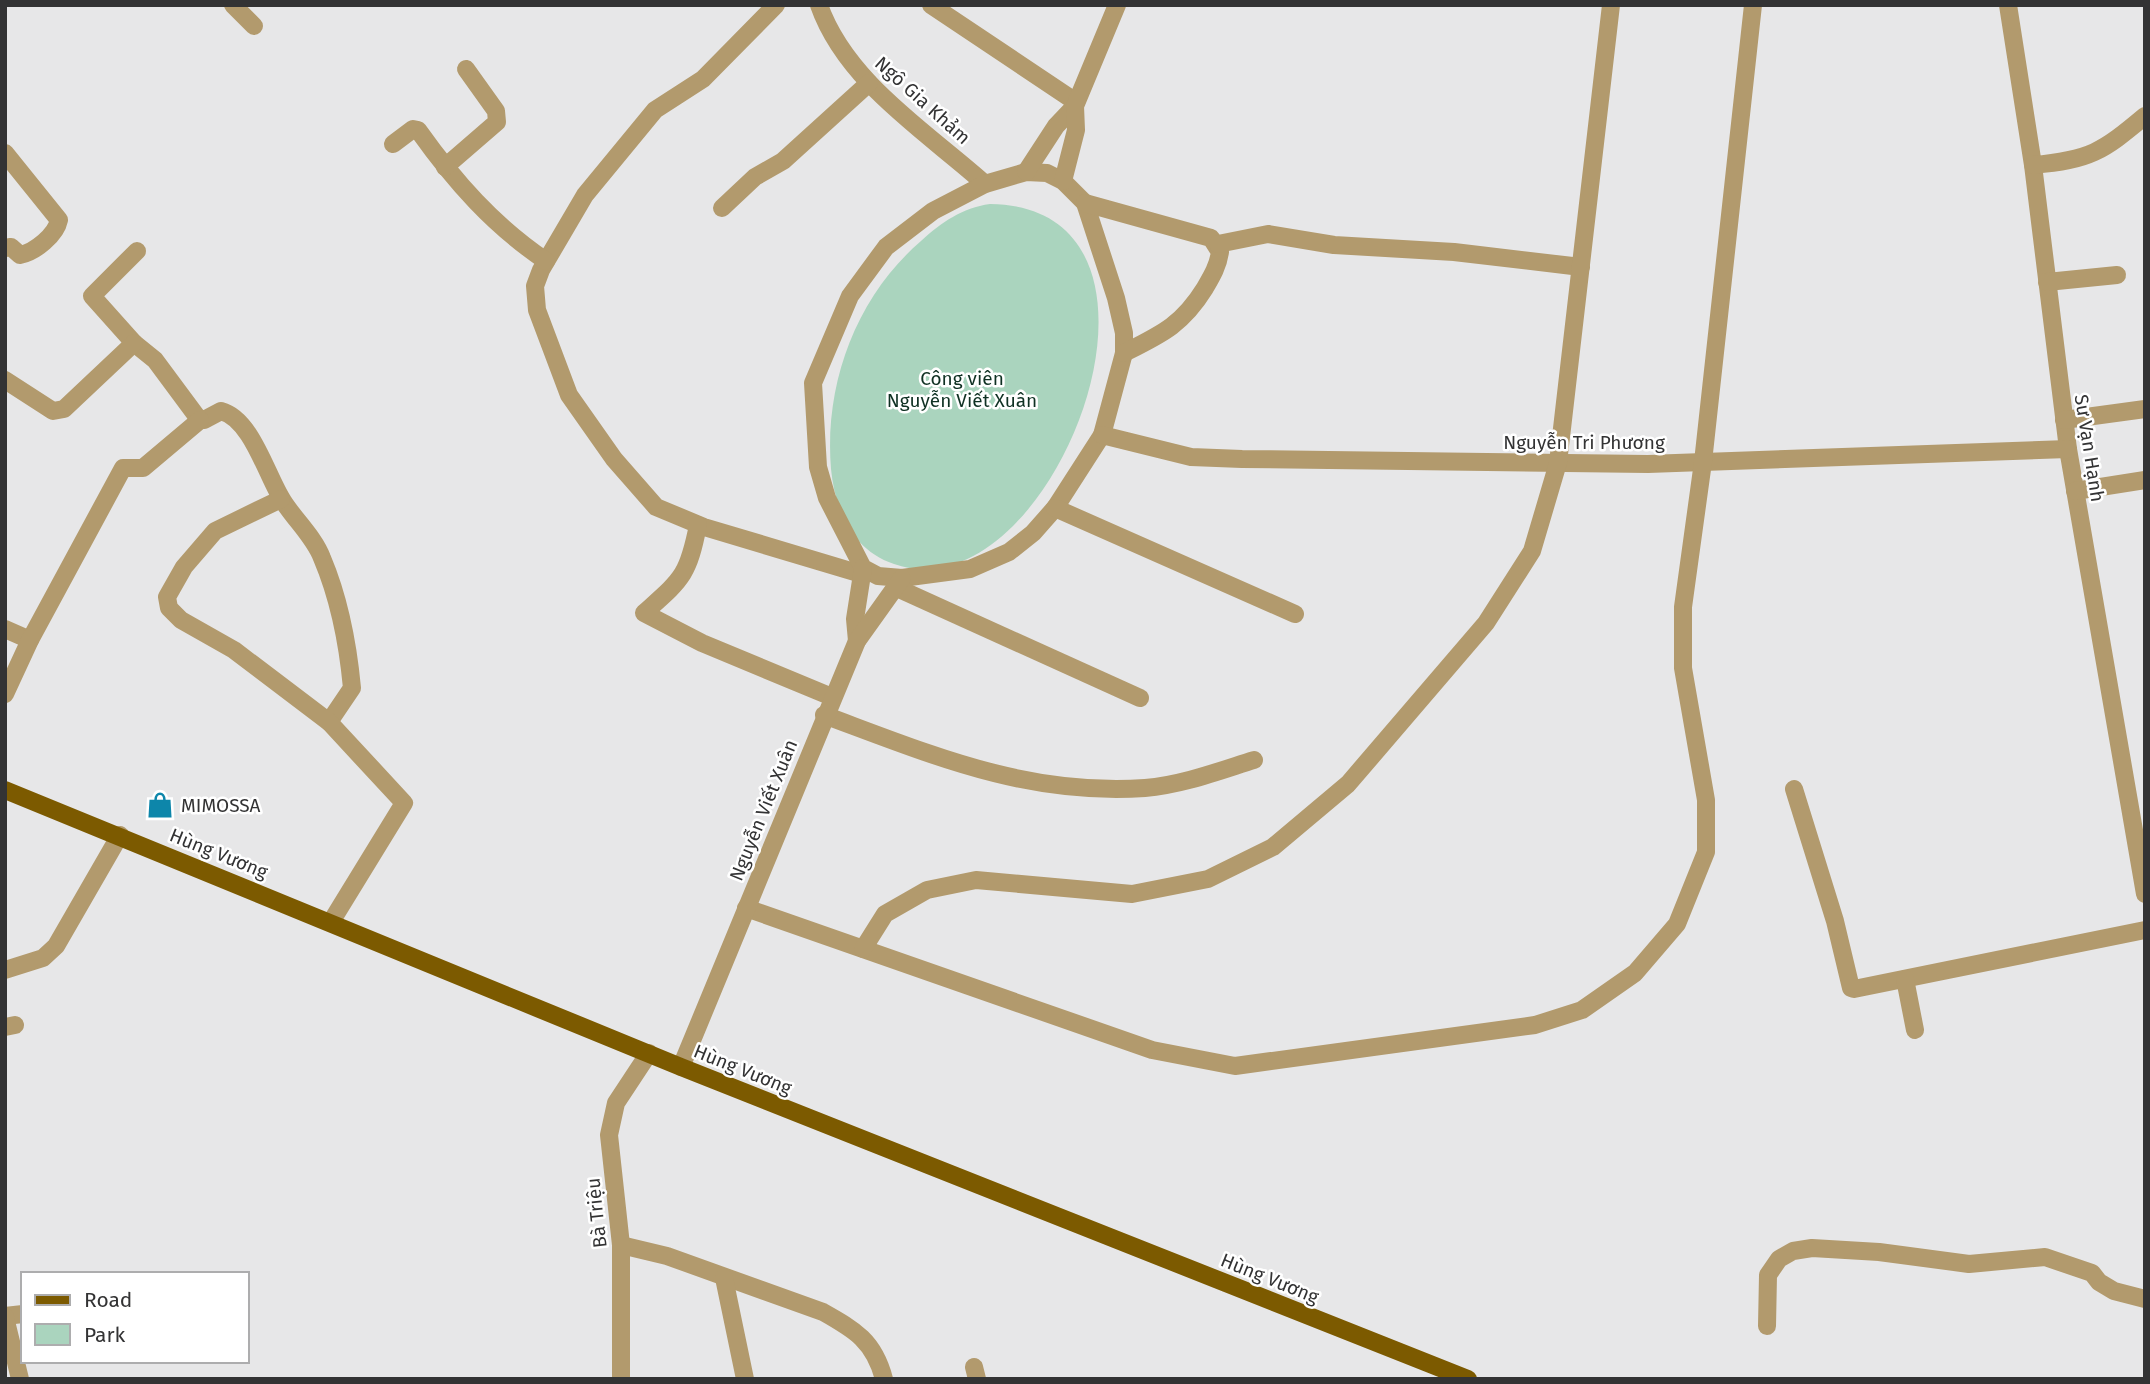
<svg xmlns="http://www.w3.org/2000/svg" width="2150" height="1384" viewBox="0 0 2150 1384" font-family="'Fira Sans',sans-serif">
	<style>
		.green { fill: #aad4be }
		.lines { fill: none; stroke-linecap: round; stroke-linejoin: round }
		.minor { stroke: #b29a6d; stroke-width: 18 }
		.major { stroke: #7c5a00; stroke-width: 18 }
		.labels { text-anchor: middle; stroke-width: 5; stroke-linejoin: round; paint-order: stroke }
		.street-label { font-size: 19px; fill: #333334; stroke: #fff }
		.park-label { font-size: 19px; fill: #0f3123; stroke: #fff }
		.poi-label { font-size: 19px; fill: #333334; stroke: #fff; text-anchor: start }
	</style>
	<rect width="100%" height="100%" fill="#e7e7e8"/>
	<!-- green -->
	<path class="green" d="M990,204C1210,206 1053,620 894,564C852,550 835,510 831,469C824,384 856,297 921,241C942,222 962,208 990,204Z"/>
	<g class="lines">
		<!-- minor -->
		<g class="minor">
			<path d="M233,5L254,26"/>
			<path d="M776,5L703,79L655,110L585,195L541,270L535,286L537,310L569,395L614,459L656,507L704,527L861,574"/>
			<path d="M819,5C846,82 927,132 985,184"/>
			<path d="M931,5L1076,102"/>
			<path d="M2008,5L2033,165L2068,449L2145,894"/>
			<path d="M393,144L413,129L418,130C455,182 493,225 546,261"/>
			<path d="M5,153L59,220C56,235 35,252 20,255L11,247L5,248"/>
			<path d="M2033,165C2090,160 2102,152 2145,116"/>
			<path d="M445,167L497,122L496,111L466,69"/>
			<path d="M1026,172L1047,173L1063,181L1085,203L1116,298L1124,333V353L1102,435L1055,508L1033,533L1009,552L970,569L902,578L878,576L863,568L827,498L818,467L813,383L850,296L886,247L933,211L985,184Z"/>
			<path d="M1026,172L1056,126L1075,106"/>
			<path d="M1063,181L1076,130L1075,106L1117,5"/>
			<path d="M1085,203L1211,238L1220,252C1218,266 1212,276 1205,288C1182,325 1162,334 1124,353"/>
			<path d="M722,208L755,177L783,161L869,83"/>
			<path d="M1218,244L1268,234L1334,245L1454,252L1581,267"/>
			<path d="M137,251L92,296L134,343L155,360L198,418L204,420L221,411C252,419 267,477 283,501C295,520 314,537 322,558C339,598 348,645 352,688L329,722"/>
			<path d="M2047,282L2117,275"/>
			<path d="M5,380L53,411L64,409L134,343"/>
			<path d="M2064,420L2145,409"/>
			<path d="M1102,435L1191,457L1242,459L1648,464L2068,449"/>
			<path d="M2075,491L2145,480"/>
			<path d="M281,499L215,531L184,567L167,597L169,608L181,620L234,650L329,722L404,803L331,922"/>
			<path d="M1055,508L1295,614"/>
			<path d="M698,525C688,576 682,579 644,613L702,643L832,697"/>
			<path d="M897,588L1140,698"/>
			<path d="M5,629L30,640"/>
			<path d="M857,641L855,619L863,568"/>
			<path d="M5,694L30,640L123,468H143L200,420"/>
			<path d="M824,715C932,755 1027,796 1145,788C1182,785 1219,771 1254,760"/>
			<path d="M1794,789L1835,921L1851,988L1854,989L2145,930"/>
			<path d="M746,908L1152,1050L1235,1066L1535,1025L1582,1010L1635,973L1677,924L1706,852V800L1683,668V607L1703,462L1753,5"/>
			<path d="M863,949L885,914L927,890L976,880L1132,894L1208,879L1273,847L1348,784L1486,623L1532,551L1558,463L1611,5"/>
			<path d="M5,970L43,958L56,946L120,835"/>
			<path d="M1905,979L1915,1030"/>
			<path d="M5,1027L15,1025"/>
			<path d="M681,1067L857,641L902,578"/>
			<path d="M621,1245L667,1256L823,1312C855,1330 874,1341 884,1379"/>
			<path d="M724,1278L745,1379"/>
			<path d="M5,1316L23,1314"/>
			<path d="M5,1317L20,1379"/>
			<path d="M1767,1326L1768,1275L1779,1259L1793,1251L1812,1248L1879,1252L1969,1264L2045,1257L2092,1273L2099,1282L2114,1291L2145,1299"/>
			<path d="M974,1367L977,1379"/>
			<path d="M621,1379V1245L609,1135L616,1103L649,1053"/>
		</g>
		<!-- major -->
		<path class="major" d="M5,790L681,1067L1468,1379"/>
	</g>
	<!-- icons -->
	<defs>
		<g id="shop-bare" transform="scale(2.1)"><path d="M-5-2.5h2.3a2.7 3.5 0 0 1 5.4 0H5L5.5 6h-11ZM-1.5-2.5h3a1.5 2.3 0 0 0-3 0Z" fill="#0d86aa" stroke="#fff" stroke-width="2.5" paint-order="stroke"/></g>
	</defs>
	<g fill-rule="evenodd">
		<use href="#shop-bare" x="160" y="805"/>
	</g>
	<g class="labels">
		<!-- street labels -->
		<g class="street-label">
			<text transform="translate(923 100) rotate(42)" y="7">Ngô Gia Khảm</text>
			<text x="1584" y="449">Nguyễn Tri Phương</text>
			<text transform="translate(2090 448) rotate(81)" y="7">Sư Vạn Hạnh</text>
			<text transform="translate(763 810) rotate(-68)" y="7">Nguyễn Viết Xuân</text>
			<text transform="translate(219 853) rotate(22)" y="7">Hùng Vương</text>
			<text transform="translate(743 1069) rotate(22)" y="7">Hùng Vương</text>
			<text transform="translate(596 1213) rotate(-96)" y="7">Bà Triệu</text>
			<text transform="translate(1270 1278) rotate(22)" y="7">Hùng Vương</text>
		</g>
		<!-- park labels -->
		<g class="park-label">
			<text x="962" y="385">Công viên<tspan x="962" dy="22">Nguyễn Viết Xuân</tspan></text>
		</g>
		<!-- poi labels -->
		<g class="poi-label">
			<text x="181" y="812">MIMOSSA</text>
		</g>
	</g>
	<!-- border -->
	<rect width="2150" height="1384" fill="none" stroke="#333334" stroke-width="14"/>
	<!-- legend -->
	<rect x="21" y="1272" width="228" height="91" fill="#ffffff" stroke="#adadae" stroke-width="2"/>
	<rect x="35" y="1295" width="35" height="10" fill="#7c5a00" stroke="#adadae" stroke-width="2"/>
	<text x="84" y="1307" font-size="21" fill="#333334">Road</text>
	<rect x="35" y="1324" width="35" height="21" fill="#aad4be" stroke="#adadae" stroke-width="2"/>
	<text x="84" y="1342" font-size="21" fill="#333334">Park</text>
</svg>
